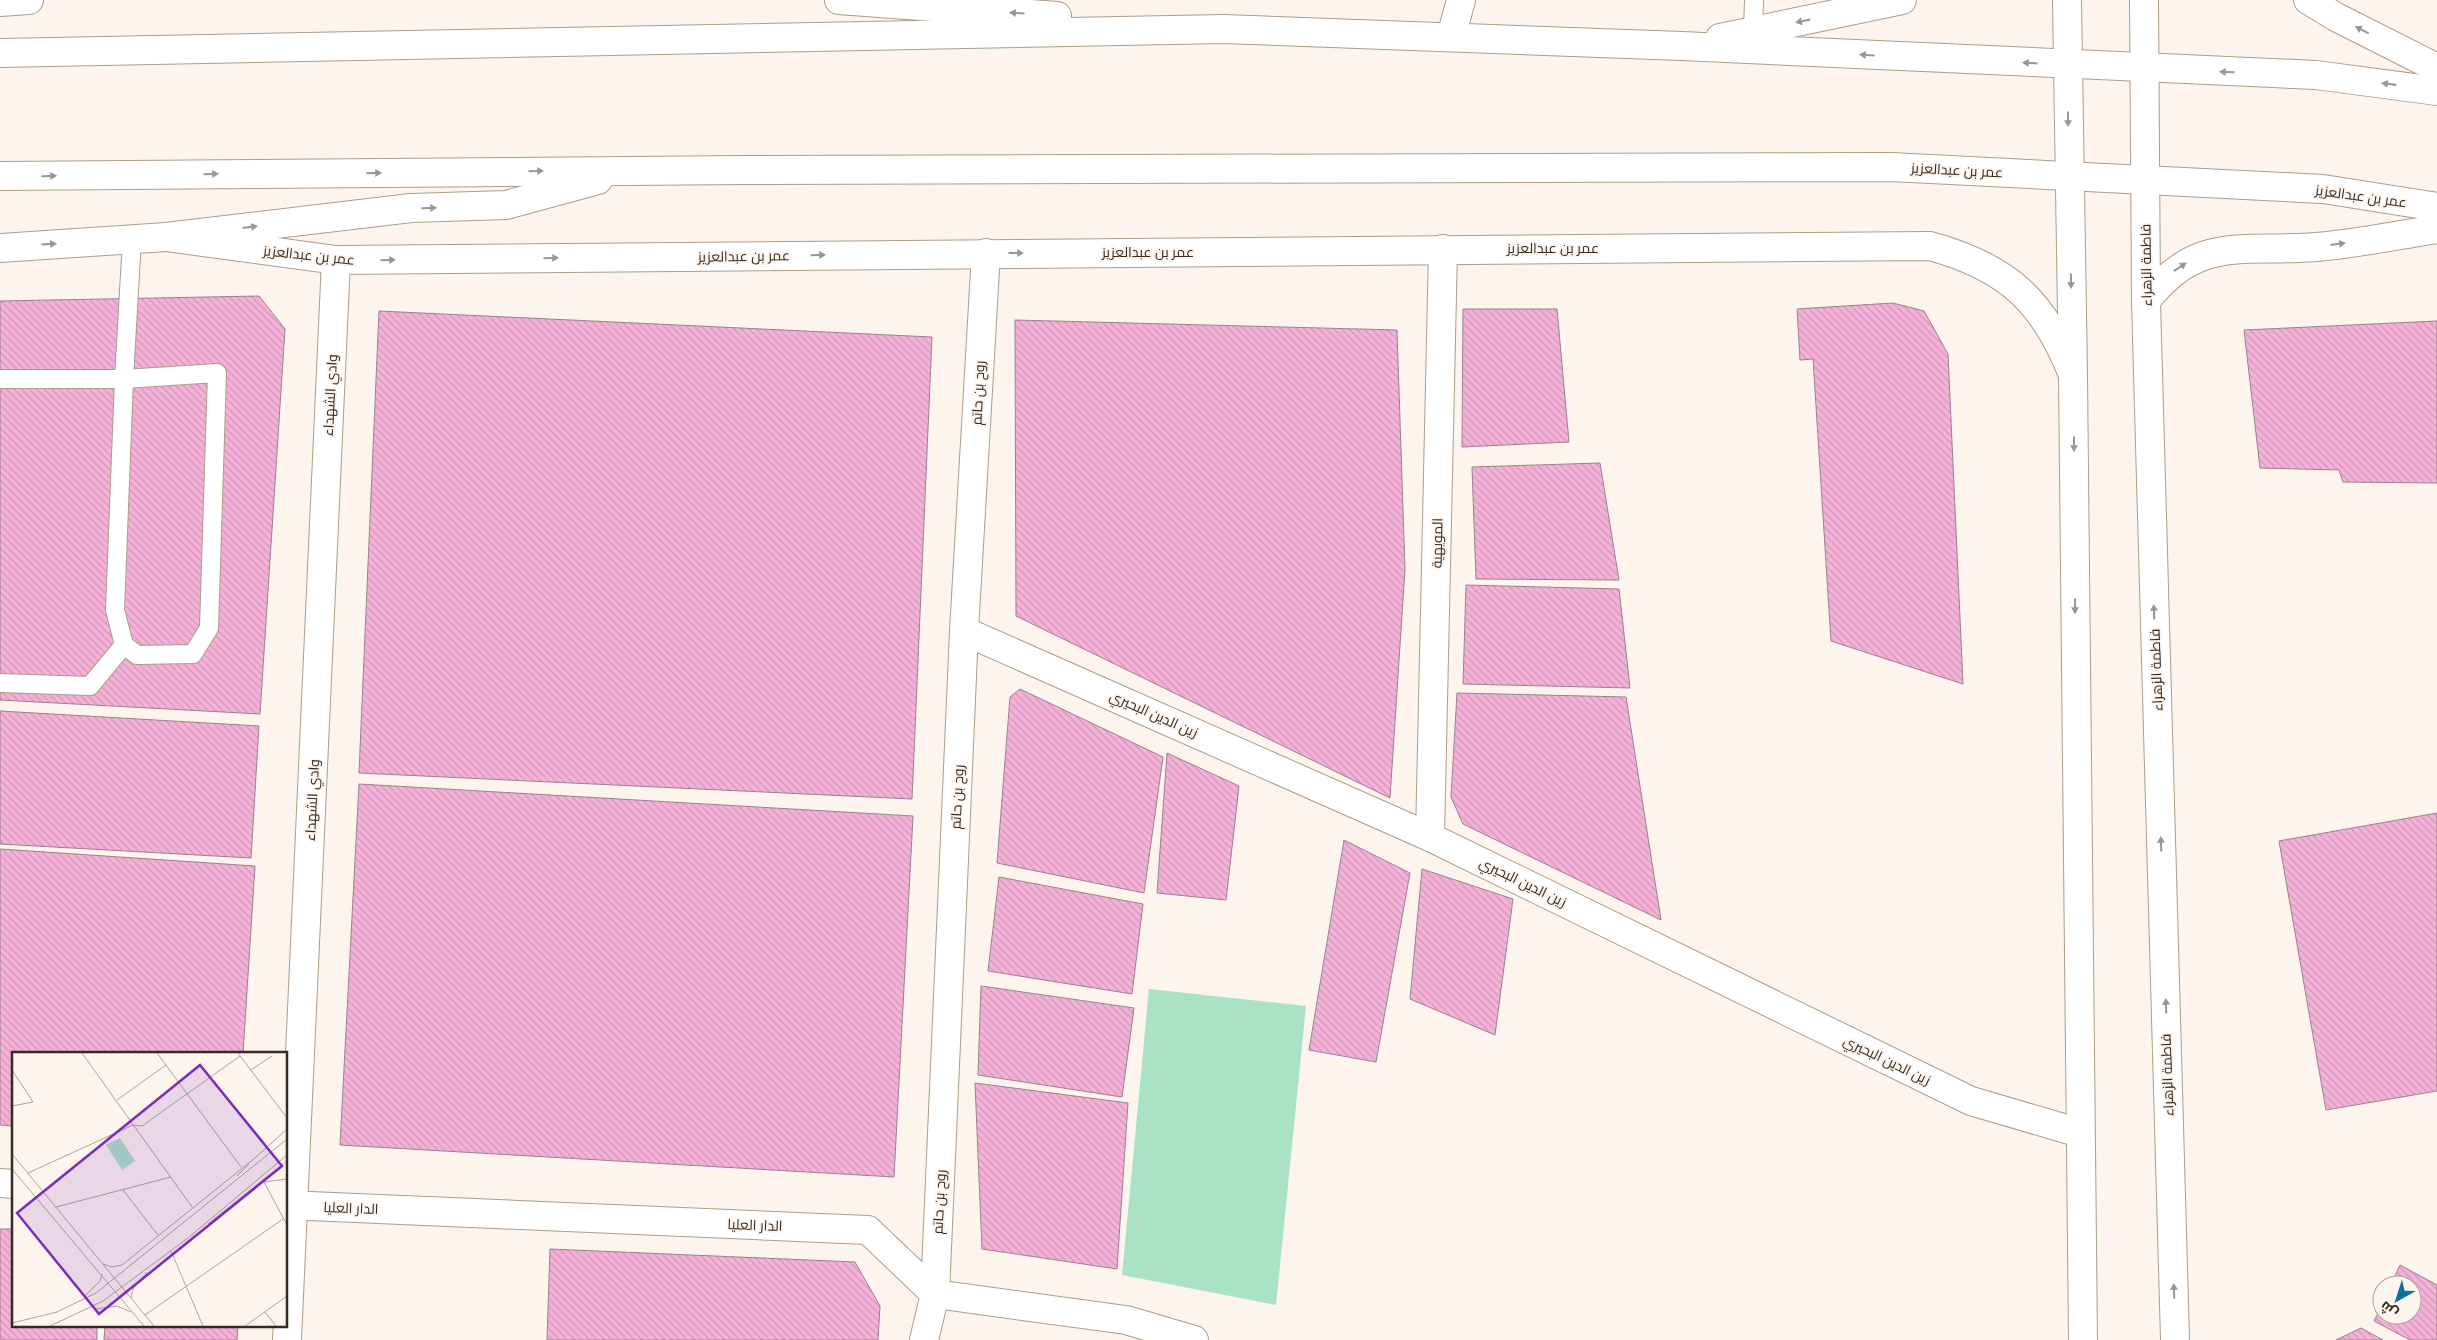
<svg xmlns="http://www.w3.org/2000/svg" width="2437" height="1340" viewBox="0 0 2437 1340" font-family="Figtree,Cairo,sans-serif">
	<style>
		.green { fill: #aae2c7 }
		.building { fill: url(#building-back-hatch); stroke: #9a818f }
		.lines { fill: none; stroke-linecap: round; stroke-linejoin: round }
		.lane-casing { stroke: #ae9c88; stroke-width: 20 }
		.street-casing { stroke: #ae9c88; stroke-width: 30 }
		.secondary-casing { stroke: #ae9c88; stroke-width: 30 }
		.lane { stroke: #fff; stroke-width: 18 }
		.street { stroke: #fff; stroke-width: 28 }
		.secondary { stroke: #fff; stroke-width: 28 }
		.oneway { fill: #9a9692 }
		.labels { text-anchor: middle; stroke-width: 4; stroke-linejoin: round; paint-order: stroke }
		.street-label { font-size: 14px; fill: #342c24; stroke: #fdf5ed }
		.inset-road { fill: none; stroke: #ada59d; stroke-width: 1 }
		.view { fill: #7b2cbf; fill-opacity: 0.15; stroke: #7b2cbf; stroke-width: 2.5 }
		.inset-edge { fill: none; stroke: #342c24; stroke-width: 2.5 }
	</style>
	<defs>
		<pattern id="building-back-hatch" width="6" height="6" patternUnits="userSpaceOnUse" patternTransform="scale(1.25)"><rect width="6" height="6" fill="#f5b1d7"/><path d="M-1 5l2 2M0 0l6 6M5-1l2 2" fill="none" stroke="#d398b8"/></pattern>
	</defs>
	<rect width="100%" height="100%" fill="#fdf5ed"/>
	<!-- green -->
	<path class="green" d="M1149,989L1306,1006L1276,1305L1122,1275Z"/>
	<!-- building -->
	<g class="building">
		<path d="M259,296L285,329L260,714L0,700V301Z"/>
		<path d="M1893,303L1924,311L1948,354L1963,684L1831,641L1813,359L1800,360L1797,309Z"/>
		<path d="M1463,309H1557L1569,442L1462,447Z"/>
		<path d="M379,311L932,337L912,799L359,773Z"/>
		<path d="M1015,320L1397,330L1405,569L1390,798L1016,616Z"/>
		<path d="M2437,321V483L2343,482L2339,470L2260,468L2244,330Z"/>
		<path d="M1600,463L1619,580L1476,579L1472,467Z"/>
		<path d="M1466,585L1619,589L1630,688L1463,684Z"/>
		<path d="M1020,689L1163,757L1144,893L997,863L1010,697Z"/>
		<path d="M1457,693L1626,697L1661,920L1463,824L1451,797Z"/>
		<path d="M0,711L259,726L251,858L0,844Z"/>
		<path d="M1167,753L1239,786L1226,900L1157,893Z"/>
		<path d="M359,784L913,816L894,1177L340,1145Z"/>
		<path d="M2437,813V1091L2326,1110L2279,841Z"/>
		<path d="M1344,840L1410,873L1376,1062L1309,1050Z"/>
		<path d="M0,849L255,866L243,1054H14V1126L0,1125Z"/>
		<path d="M1422,869L1513,899L1495,1035L1410,999Z"/>
		<path d="M999,877L1143,904L1132,994L988,971Z"/>
		<path d="M981,986L1134,1008L1122,1097L978,1075Z"/>
		<path d="M975,1083L1128,1103L1117,1269L982,1249Z"/>
		<path d="M0,1229H14V1326H97V1340H0Z"/>
		<path d="M550,1249L855,1262L880,1306L878,1340H547Z"/>
		<path d="M2400,1265L2437,1285V1340H2410L2374,1321L2382,1305V1315H2412V1285H2391Z"/>
		<path d="M105,1326H238L237,1340H104Z"/>
		<path d="M2361,1328L2383,1340H2336Z"/>
	</g>
	<g class="lines">
		<!-- lane casing -->
		<g class="lane-casing">
			<g id="lane">
				<path d="M1753,31L1754,0"/>
				<path d="M0,379H124L217,373L209,628L193,654L137,655L124,645L115,610L124,379L132,239"/>
				<path d="M0,683L90,686L124,645"/>
			</g>
		</g>
		<!-- street casing -->
		<g class="street-casing">
			<g id="street">
				<path d="M1451,37L1461,0"/>
				<path d="M964,631L1430,837L1971,1101L2080,1133"/>
				<path d="M1430,837L1443,249"/>
				<path d="M0,1183L14,1184"/>
				<path d="M286,1205L868,1230L935,1294L1126,1320L1194,1340"/>
				<path d="M287,1340L336,260"/>
				<path d="M924,1340L935,1294L964,631L986,253"/>
			</g>
		</g>
		<!-- secondary casing -->
		<g class="secondary-casing">
			<g id="secondary">
				<path d="M839,0L1057,16"/>
				<path d="M2067,0L2073,375L2083,1340"/>
				<path d="M2144,0L2146,301L2175,1340"/>
				<path d="M2308,0L2336,17L2437,68"/>
				<path d="M0,2L29,0"/>
				<path d="M1720,38L1902,0"/>
				<path d="M0,53L1223,29L1682,46L2316,75L2437,91"/>
				<path d="M0,176L746,170L1891,167L2323,189L2437,207"/>
				<path d="M166,237L336,260L1930,246C2007,267 2044,301 2073,375"/>
				<path d="M0,248L166,237L411,208L506,205L598,180"/>
				<path d="M2146,301C2197,234 2243,253 2316,247C2356,244 2397,235 2437,229"/>
			</g>
		</g>
		<!-- lane -->
		<use href="#lane" class="lane"/>
		<!-- street -->
		<use href="#street" class="street"/>
		<!-- secondary -->
		<use href="#secondary" class="secondary"/>
	</g>
	<!-- one-way arrows -->
	<defs><path id="oneway-solid" d="M-6-.8H1V-3.2L6.5 0L1 3.2V.8H-6Z" transform="scale(1.25)"/></defs>
	<g class="oneway">
		<use href="#oneway-solid" transform="translate(1017 13) rotate(-176)"/>
		<use href="#oneway-solid" transform="translate(1803 21) rotate(168)"/>
		<use href="#oneway-solid" transform="translate(2362 30) rotate(-153)"/>
		<use href="#oneway-solid" transform="translate(1867 55) rotate(-177)"/>
		<use href="#oneway-solid" transform="translate(2030 63) rotate(-177)"/>
		<use href="#oneway-solid" transform="translate(2227 72) rotate(-178)"/>
		<use href="#oneway-solid" transform="translate(2389 84) rotate(-173)"/>
		<use href="#oneway-solid" transform="translate(2068 119) rotate(89)"/>
		<use href="#oneway-solid" transform="translate(536 171) rotate(-1)"/>
		<use href="#oneway-solid" transform="translate(374 173) rotate(-1)"/>
		<use href="#oneway-solid" transform="translate(211 174) rotate(-1)"/>
		<use href="#oneway-solid" transform="translate(49 176) rotate(-1)"/>
		<use href="#oneway-solid" transform="translate(429 208) rotate(-2)"/>
		<use href="#oneway-solid" transform="translate(250 227) rotate(-7)"/>
		<use href="#oneway-solid" transform="translate(49 244) rotate(-4)"/>
		<use href="#oneway-solid" transform="translate(2338 244) rotate(-7)"/>
		<use href="#oneway-solid" transform="translate(1016 253)"/>
		<use href="#oneway-solid" transform="translate(818 255) rotate(-1)"/>
		<use href="#oneway-solid" transform="translate(551 258) rotate(-1)"/>
		<use href="#oneway-solid" transform="translate(388 260) rotate(-1)"/>
		<use href="#oneway-solid" transform="translate(2180 267) rotate(-34)"/>
		<use href="#oneway-solid" transform="translate(2071 281) rotate(89)"/>
		<use href="#oneway-solid" transform="translate(2074 444) rotate(90)"/>
		<use href="#oneway-solid" transform="translate(2075 606) rotate(90)"/>
		<use href="#oneway-solid" transform="translate(2154 612) rotate(-92)"/>
		<use href="#oneway-solid" transform="translate(2161 844) rotate(-92)"/>
		<use href="#oneway-solid" transform="translate(2166 1006) rotate(-92)"/>
		<use href="#oneway-solid" transform="translate(2174 1291) rotate(-92)"/>
	</g>
	<g class="labels">
		<!-- street labels -->
		<g class="street-label">
			<text transform="translate(1957 170) rotate(3)" y="5">عمر بن عبدالعزيز</text>
			<text transform="translate(2361 196) rotate(8)" y="5">عمر بن عبدالعزيز</text>
			<text x="1553" y="253">عمر بن عبدالعزيز</text>
			<text x="1148" y="257">عمر بن عبدالعزيز</text>
			<text transform="translate(309 255) rotate(6)" y="5">عمر بن عبدالعزيز</text>
			<text transform="translate(744 256) rotate(-1)" y="5">عمر بن عبدالعزيز</text>
			<text transform="translate(2146 265) rotate(-91)" y="5">فاطمة الزهراء</text>
			<text transform="translate(978 393) rotate(-87)" y="5">روح بن حاتم</text>
			<text transform="translate(330 395) rotate(-87)" y="5">وادي الشهداء</text>
			<text transform="translate(1437 543) rotate(-89)" y="5">المويهية</text>
			<text transform="translate(2156 670) rotate(-92)" y="5">فاطمة الزهراء</text>
			<text transform="translate(1154 714) rotate(24)" y="5">زين الدين البحيري</text>
			<text transform="translate(957 797) rotate(-87)" y="5">روح بن حاتم</text>
			<text transform="translate(312 800) rotate(-87)" y="5">وادي الشهداء</text>
			<text transform="translate(1523 882) rotate(26)" y="5">زين الدين البحيري</text>
			<text transform="translate(1887 1060) rotate(26)" y="5">زين الدين البحيري</text>
			<text transform="translate(2167 1075) rotate(-92)" y="5">فاطمة الزهراء</text>
			<text transform="translate(939 1202) rotate(-87)" y="5">روح بن حاتم</text>
			<text transform="translate(351 1208) rotate(2)" y="5">الدار العليا</text>
			<text transform="translate(755 1225) rotate(2)" y="5">الدار العليا</text>
		</g>
	</g>
	<!-- overview -->
	<g transform="translate(12 1052)">
		<rect width="275" height="275" fill="#fdf5ed"/>
		<path d="M108,86L123,109L110,118L94,93Z" fill="#aae2c7"/>
		<path class="inset-road" d="M70,1L180,155M145,1L229,115M226,1L275,66M0,18L21,50L0,54M239,18L260,4M105,48L154,13M0,102L142,274M243,106L275,77M0,117L132,274M16,121L121,73L130,74L228,4M225,124L237,112M275,127L252,130L275,173M111,138L146,183M44,155L159,125M196,172L275,109M159,199L191,274M91,212L100,215L110,213L243,106M72,245L88,229L90,222M119,246L121,237L135,220M83,257L105,254L119,260M253,260L264,274M133,263L271,167M0,271L45,260L84,241L275,87M38,274L91,249L176,186L275,103M233,274L275,244"/>
		<path class="view" d="M188,13L270,114L87,262L5,161Z"/>
		<rect width="275" height="275" class="inset-edge"/>
	</g>
	<!-- north arrow -->
	<g transform="translate(2397 1300) rotate(219)"><circle r="24" fill="#fdf5ed" stroke="#ada59d"/>
	<path d="M0-4L9 19L0 12L-9 19Z" fill="#0b719e"/>
	<text y="-8" font-size="14" font-weight="bold" text-anchor="middle" fill="#342c24">ش</text>
	</g>
</svg>
